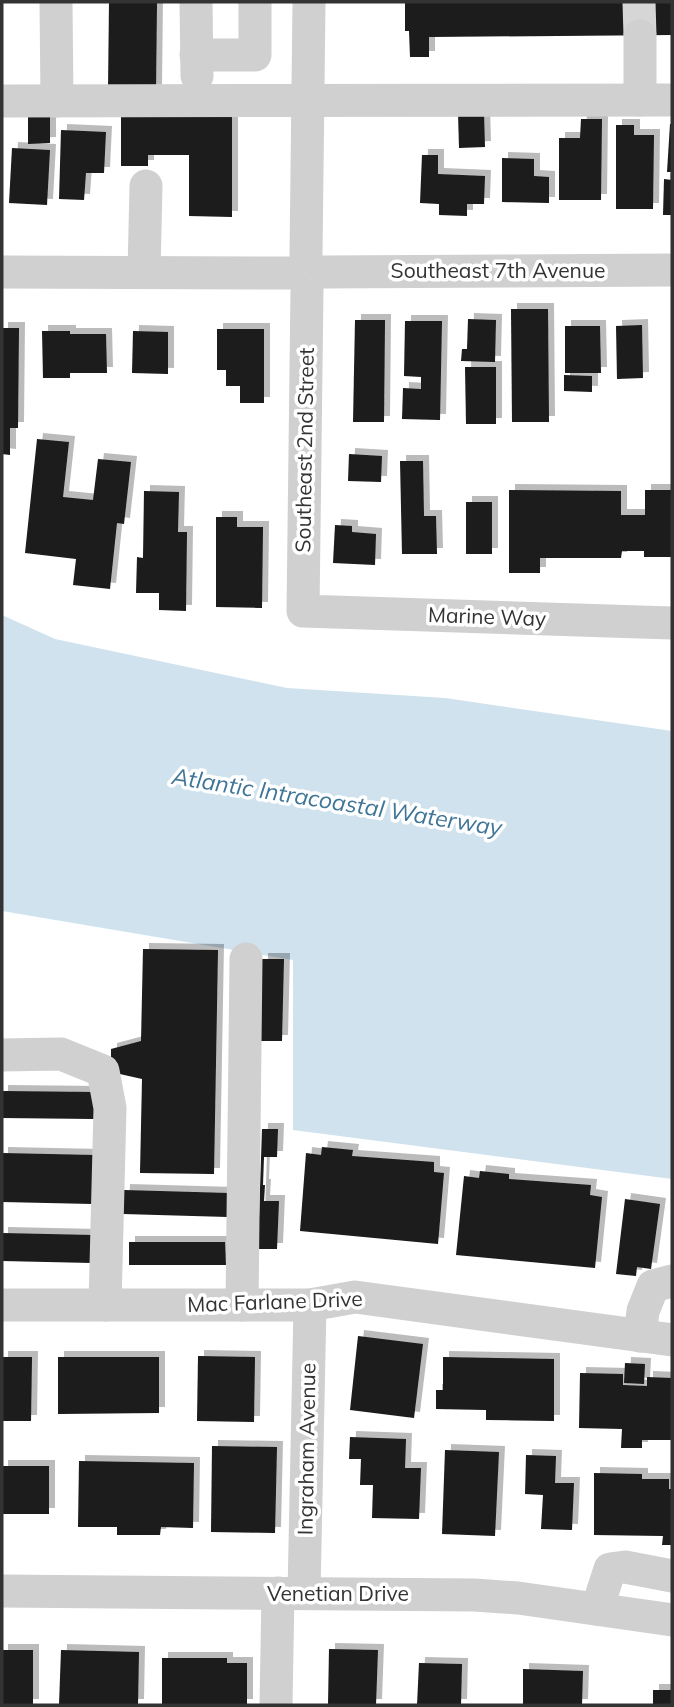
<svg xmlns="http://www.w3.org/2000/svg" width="674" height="1707" viewBox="0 0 674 1707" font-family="Mulish,sans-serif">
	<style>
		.water { fill: #cfe2ee }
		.building { fill: #1a1a1a; filter: url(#shadow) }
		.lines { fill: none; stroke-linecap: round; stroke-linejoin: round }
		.minor-tunnel { stroke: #d6d6d6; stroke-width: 33; stroke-dasharray: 33 17; stroke-linecap: butt }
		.minor { stroke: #d0d0d0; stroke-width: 33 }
		.labels { text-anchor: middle; stroke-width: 7; stroke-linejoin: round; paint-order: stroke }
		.street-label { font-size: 21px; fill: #333; stroke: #fff }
		.water-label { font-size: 23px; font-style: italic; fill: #3f7597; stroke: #fff }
	</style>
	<defs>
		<filter id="shadow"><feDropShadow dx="6" dy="-6" stdDeviation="0" flood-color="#0004"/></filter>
	</defs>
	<rect width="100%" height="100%" fill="#fff"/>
	<!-- water -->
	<path class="water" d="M2,615L55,639L287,688L445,698L672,731V1179L293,1130V960L2,911Z"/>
	<!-- building -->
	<g class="building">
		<path d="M109,2H157L156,91L108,90Z"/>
		<path d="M405,2H672V35L429,37V57H410L409,31H405Z"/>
		<path d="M458,113H484L485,147L459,148Z"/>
		<path d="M121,116H232V217L189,216V155H148V166H121Z"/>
		<path d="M28,117H50V143L28,144Z"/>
		<path d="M581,119H602L601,200H559V138H580Z"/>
		<path d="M670,124H672V172H667Z"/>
		<path d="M616,125H634V135H654L653,209H616Z"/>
		<path d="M61,130L106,132L104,173H86L84,200L59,199Z"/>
		<path d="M12,148L50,150L47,205L9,203Z"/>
		<path d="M422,155H438V174L485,176L484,204H467V216L439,215V204L420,203Z"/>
		<path d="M502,158L534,159V176L549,177V203L502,202Z"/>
		<path d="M664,179L672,180V215H663Z"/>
		<path d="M511,309H548L549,422H512Z"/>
		<path d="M468,319L496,320L495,362L461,361L462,349H467Z"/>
		<path d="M355,320H385L384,422H353Z"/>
		<path d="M405,321H442L440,420L402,419L403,388L421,389V377L404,376Z"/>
		<path d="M642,325L643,378L617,379L616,326Z"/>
		<path d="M565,326H600L601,373H565Z"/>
		<path d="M2,328H19L18,428H10V455L2,454Z"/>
		<path d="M217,329H264V403H240V386H226V370H217Z"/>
		<path d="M42,331H70V334H106L107,373H70V378H43Z"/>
		<path d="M133,331L168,332V374L132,373Z"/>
		<path d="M465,367H496V424H466Z"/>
		<path d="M564,375L592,376V392L564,391Z"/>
		<path d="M37,439L69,442L63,497L93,500L98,459L131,462L124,524L117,523L110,589L73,585L76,559L25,553Z"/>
		<path d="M349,454L382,456L381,482L348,481Z"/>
		<path d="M400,461H423L424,516H436L437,554H402Z"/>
		<path d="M509,490L621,491V515H645V490H672V557H644V551H622L621,558H540V573H509Z"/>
		<path d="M144,491L179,492L178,532H187L186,611L159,610V593H136L137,557L143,558Z"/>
		<rect x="466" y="502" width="26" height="52"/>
		<path d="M216,517H237V527H263L262,608L216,607Z"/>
		<path d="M335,525L352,526V532L376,534L375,565L333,563Z"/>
		<path d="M143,949L218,950L214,1174L140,1173L142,1079L111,1072V1049L141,1041Z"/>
		<path d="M262,959H284L282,1041H260Z"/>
		<path d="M2,1091L94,1092V1119L2,1118Z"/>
		<path d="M262,1129H278L277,1157H264L263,1185H265L264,1201H279L277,1249H258Z"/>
		<path d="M322,1147L353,1150L352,1156L434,1162V1172L444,1173L438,1244L300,1231L306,1153L321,1155Z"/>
		<path d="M2,1153L95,1155L93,1204L2,1202Z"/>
		<path d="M480,1171L509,1174V1179L591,1185L590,1195L602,1197L595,1268L456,1255L464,1176L479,1178Z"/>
		<path d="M124,1190L229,1193L228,1217L123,1214Z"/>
		<path d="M625,1199L660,1204L651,1269L637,1267L636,1276L616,1274Z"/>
		<path d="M2,1233L93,1235L92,1263L2,1261Z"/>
		<path d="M129,1242H225L226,1265H129Z"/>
		<path d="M358,1336L423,1344L414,1418L350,1410Z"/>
		<path d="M198,1356L255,1357L254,1422L197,1421Z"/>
		<path d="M2,1357H32L31,1421H2Z"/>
		<path d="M58,1357H159V1413L58,1414Z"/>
		<path d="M443,1357L554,1359V1421L486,1420V1410L436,1409V1390H443Z"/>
		<path d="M625,1363L645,1364L644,1384L624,1383Z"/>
		<path d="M580,1373L623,1374V1385L647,1386V1377L672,1378V1440H642V1448H621L622,1429L579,1428Z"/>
		<path d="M350,1437L406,1439L405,1468H421L419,1519L372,1518L373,1485H360L361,1459H349Z"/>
		<path d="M212,1446L277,1447L275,1533L211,1532Z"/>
		<path d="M445,1450L499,1452L495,1536L442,1534Z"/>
		<path d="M526,1455L556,1456L555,1483H574L572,1530L541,1529L543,1495L525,1494Z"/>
		<path d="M79,1461L194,1463L193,1528L161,1527L160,1535H117V1527H78Z"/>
		<rect x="2" y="1466" width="47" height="48"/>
		<path d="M594,1473L642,1474V1479H669V1489H672V1545H662L663,1536L594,1535Z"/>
		<path d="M329,1649L378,1650L376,1705H328Z"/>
		<rect x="2" y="1650" width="31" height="55"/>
		<path d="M61,1650L139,1652L138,1705H59Z"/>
		<path d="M162,1658H227V1663H247V1705H162Z"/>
		<path d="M419,1663L462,1664L461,1705H417Z"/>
		<path d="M523,1669L583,1671L582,1705H523Z"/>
		<rect x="653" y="1690" width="19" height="15"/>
	</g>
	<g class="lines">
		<!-- minor-tunnel -->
		<path class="minor-tunnel" d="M639,2L640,36"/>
		<!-- minor -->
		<g class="minor">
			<path d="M56,2L57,101"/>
			<path d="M196,2L197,76"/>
			<path d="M640,36V100"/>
			<path d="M196,55H255V2"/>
			<path d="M2,101L672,100"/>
			<path d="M306,256L309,2"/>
			<path d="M2,272L289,273"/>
			<path d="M144,272L146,186"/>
			<path d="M323,272L672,270"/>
			<path d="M307,289L303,611L672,623"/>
			<path d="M2,1055L61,1054L103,1071L110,1108L105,1305"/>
			<path d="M2,1305H310L355,1297L672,1340"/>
			<path d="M242,1305L246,959"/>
			<path d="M640,1336L643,1311L653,1286L672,1281"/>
			<path d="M2,1591L474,1595L518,1598L672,1620"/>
			<path d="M304,1593L310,1305"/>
			<path d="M597,1609L610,1569L625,1567L672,1576"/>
			<path d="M276,1705L278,1593"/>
		</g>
	</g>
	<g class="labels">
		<!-- street labels -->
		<g class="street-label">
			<text x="498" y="278">Southeast 7th Avenue</text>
			<text transform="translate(305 450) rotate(-89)" y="7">Southeast 2nd Street</text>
			<text transform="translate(487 617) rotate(2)" y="7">Marine Way</text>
			<text transform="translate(275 1302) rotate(-2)" y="7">Mac Farlane Drive</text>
			<text transform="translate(307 1449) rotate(-89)" y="7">Ingraham Avenue</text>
			<text x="338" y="1601">Venetian Drive</text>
		</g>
		<!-- water labels -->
		<g class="water-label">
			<text transform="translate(337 802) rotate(9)" y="8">Atlantic Intracoastal Waterway</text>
		</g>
	</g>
	<!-- border -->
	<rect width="674" height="1707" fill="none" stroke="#333333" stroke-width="7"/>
</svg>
